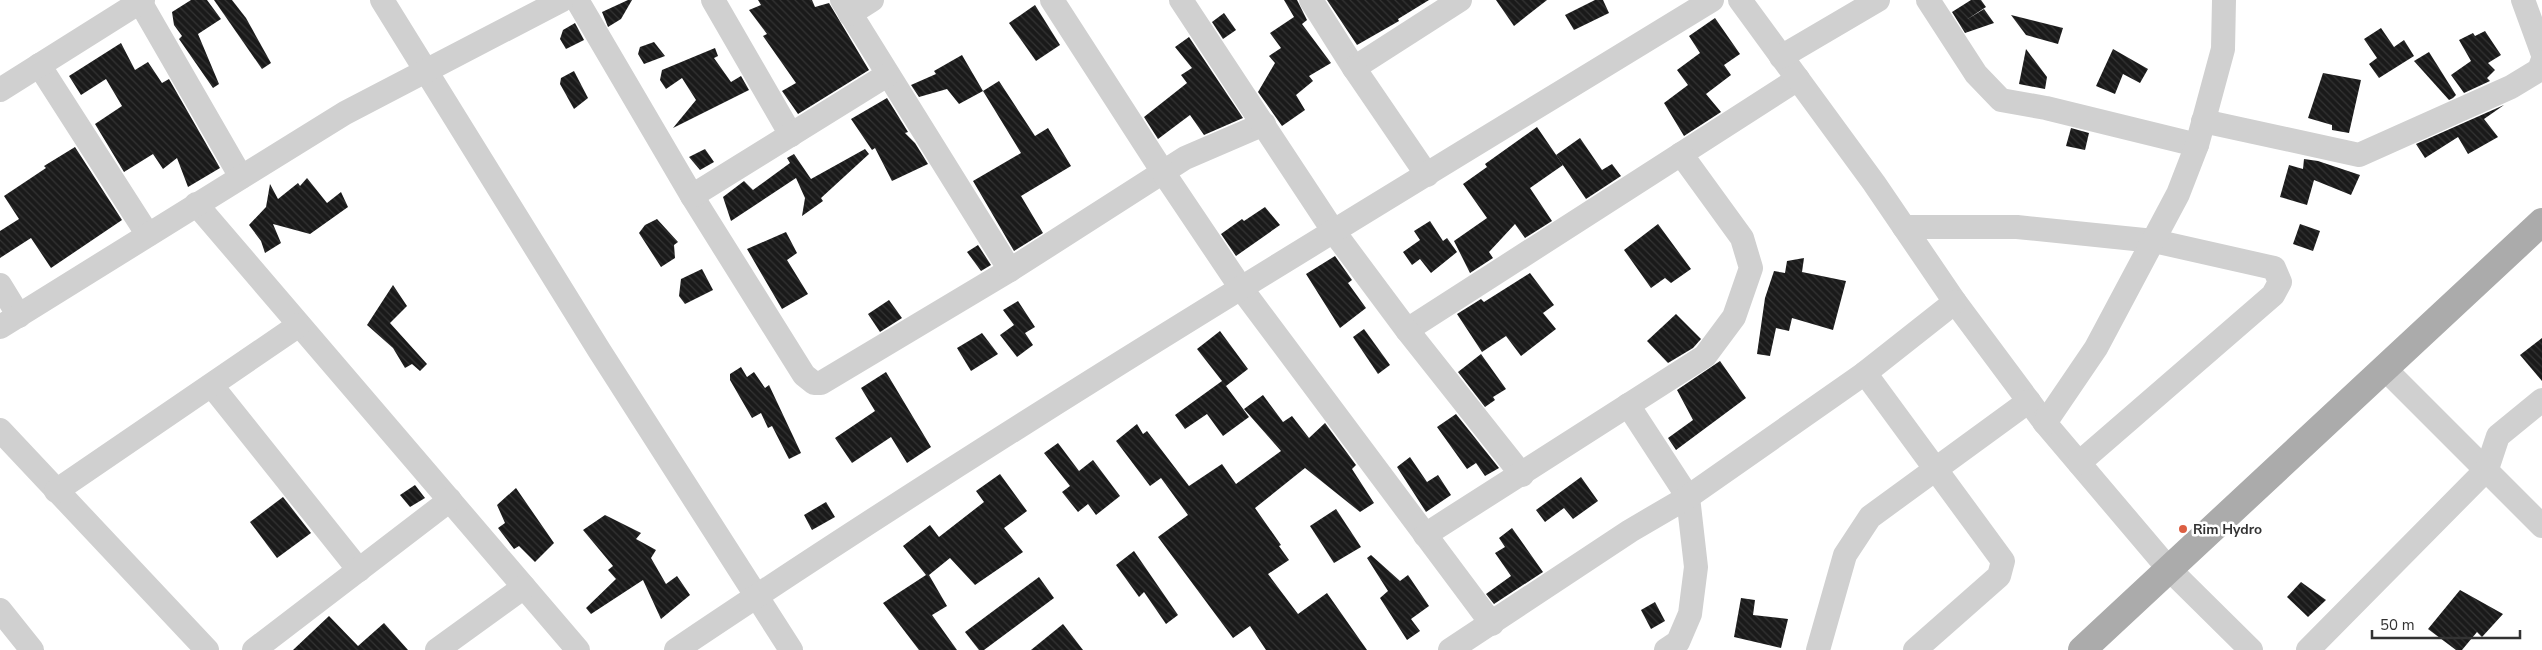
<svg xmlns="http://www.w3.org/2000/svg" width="2542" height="650" viewBox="0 0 2542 650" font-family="'Nunito Sans',sans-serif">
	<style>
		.building { fill: url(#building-back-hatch) }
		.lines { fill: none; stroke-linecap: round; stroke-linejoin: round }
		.minor { stroke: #d0d0d0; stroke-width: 24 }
		.major { stroke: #ababab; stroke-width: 28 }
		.poi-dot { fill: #dc5f43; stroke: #fff; stroke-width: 2 }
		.labels { text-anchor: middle; stroke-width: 5; stroke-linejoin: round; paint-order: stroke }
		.poi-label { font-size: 14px; font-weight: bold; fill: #333; stroke: #fff; text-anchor: start }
	</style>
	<defs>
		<pattern id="building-back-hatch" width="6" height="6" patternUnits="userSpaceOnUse" patternTransform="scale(1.25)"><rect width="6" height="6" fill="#1a1a1a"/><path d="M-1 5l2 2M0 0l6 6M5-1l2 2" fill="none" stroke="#333"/></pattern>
	</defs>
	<rect width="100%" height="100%" fill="#fff"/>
	<!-- building -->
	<g class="building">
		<path d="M191,0H207L221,19L198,34L219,84L213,88L179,39L182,36L174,25L172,12Z"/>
		<path d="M214,0H232L246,18L271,63L262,69Z"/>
		<path d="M628,0H632L621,19L608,27L602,12Z"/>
		<path d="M758,0H812L815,7L829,3L869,70L798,114L782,91L796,83L763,36L767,34L749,10L761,5Z"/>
		<path d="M1284,0H1297L1307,20L1302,24L1331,63L1309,76L1313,81L1296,95L1305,110L1282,126L1258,92L1275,63L1269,56L1281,48L1270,33L1294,17Z"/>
		<path d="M1327,0H1429L1398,19L1399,21L1357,45Z"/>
		<path d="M1496,0H1547L1514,26Z"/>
		<path d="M1595,0H1603L1609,13L1574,30L1565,15Z"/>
		<path d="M1971,0H1981L1986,7L1966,20L1984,9L1994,23L1965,33L1952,12Z"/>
		<path d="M1035,5L1060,45L1036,61L1009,23Z"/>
		<path d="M1224,13L1236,30L1223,39L1212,22Z"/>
		<path d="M2011,15L2063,28L2058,44L2026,35Z"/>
		<path d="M1715,18L1740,54L1724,65L1731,75L1706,94L1721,112L1684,136L1664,103L1688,85L1677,70L1700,53L1689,36Z"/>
		<path d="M575,23L584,40L566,49L560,39L563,30Z"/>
		<path d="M2381,28L2394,47L2404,40L2414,56L2379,78L2369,64L2377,58L2364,39Z"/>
		<path d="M2485,31L2501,55L2488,63L2495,70L2487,78L2490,81L2464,93L2451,75L2471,61L2459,40L2473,33L2475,36Z"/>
		<path d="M1189,37L1243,118L1204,135L1190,115L1158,139L1144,117L1187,83L1181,75L1192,68L1175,47Z"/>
		<path d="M654,42L665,56L644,64L638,54L640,47Z"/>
		<path d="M121,43L135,70L148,62L162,83L169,79L220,168L188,187L177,158L163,169L153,154L124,172L95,124L122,106L106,79L81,95L69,76Z"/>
		<path d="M715,48L718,56L714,58L731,82L741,76L749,90L673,128L696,100L682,78L666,89L660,80L662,70Z"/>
		<path d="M2026,49L2047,77L2045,89L2019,84Z"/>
		<path d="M2113,49L2148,69L2140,83L2123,74L2115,94L2096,86Z"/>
		<path d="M2429,52L2456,95L2453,98L2449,100L2414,61Z"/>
		<path d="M962,55L983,91L959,104L947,89L919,97L911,85L936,74L934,71Z"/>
		<path d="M574,71L588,98L574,109L560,84L561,78Z"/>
		<path d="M2323,73L2361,80L2349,133L2332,130V125L2308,118Z"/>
		<path d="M999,81L1035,136L1048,128L1071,166L1021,196L1043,233L1014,251L973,181L1021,153L983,91Z"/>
		<path d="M887,98L908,132L905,133L915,143L928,164L892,181L875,148L872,150L851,119Z"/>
		<path d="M2504,105L2484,119L2498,137L2468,154L2458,137L2425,158L2416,144Z"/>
		<path d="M1537,127L1563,165L1530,188L1552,221L1525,238L1515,224L1489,252L1493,258L1470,273L1454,241L1487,218L1463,184L1487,167L1485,164Z"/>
		<path d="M2071,128L2089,133L2085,150L2066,146Z"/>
		<path d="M1580,138L1602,170L1612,164L1621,176L1586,199L1556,155Z"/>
		<path d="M75,147L122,220L51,268L31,238L0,258V231L19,219L4,196L46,168L44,166Z"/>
		<path d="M705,149L714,162L700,170L689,157Z"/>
		<path d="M865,149L869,154L821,198L823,201L802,216L805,198L796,178L731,221L723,197L744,181L753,190L790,163L787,158L794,154L811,179Z"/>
		<path d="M2304,159L2318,161L2360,175L2351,195L2314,180L2307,205L2280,197L2289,165L2303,169Z"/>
		<path d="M307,178L327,203L341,192L348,207L310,234L273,224L281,243L265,253L261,241L249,225L266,207L270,184L278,199L298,183L300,186Z"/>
		<path d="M1265,207L1280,225L1236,256L1221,234L1242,219L1244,221Z"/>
		<path d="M657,219L678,242L674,245L675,258L661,267L639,233L645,225Z"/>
		<path d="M1430,221L1443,241L1447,238L1457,252L1431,273L1420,259L1412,265L1403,252L1420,240L1414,231Z"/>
		<path d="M1658,224L1691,269L1671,283L1665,278L1651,288L1624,250Z"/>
		<path d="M2300,224L2320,231L2313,251L2293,244Z"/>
		<path d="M786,232L797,253L787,260L808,294L782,309L747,249Z"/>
		<path d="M978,245L991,265L981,271L967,252Z"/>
		<path d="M1335,256L1352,280L1348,283L1366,308L1340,328L1306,274Z"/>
		<path d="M1804,258L1802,272L1846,281L1833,330L1792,318L1789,331L1776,328L1770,356L1757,354L1765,298L1774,271L1785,273L1787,261Z"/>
		<path d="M702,269L713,290L685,304L679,296L681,279Z"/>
		<path d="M1530,273L1554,305L1543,313L1556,329L1521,356L1506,336L1482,352L1457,314L1481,299L1484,302Z"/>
		<path d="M393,285L407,306L390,323L427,364L420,371L412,364L405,368L393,348L367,325Z"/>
		<path d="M889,300L902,318L880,332L868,314Z"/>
		<path d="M1018,301L1035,327L1025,333L1033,345L1017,357L1000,335L1014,325L1003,310Z"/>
		<path d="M1676,314L1701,339L1693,348L1668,363L1647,341Z"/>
		<path d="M1364,329L1390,365L1378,374L1353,337Z"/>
		<path d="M1220,331L1248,369L1226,386L1249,417L1223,436L1207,414L1185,429L1175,415L1222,381L1197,349Z"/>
		<path d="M982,333L998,354L971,371L957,348Z"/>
		<path d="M2542,338V381L2520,355Z"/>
		<path d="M1481,354L1506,389L1493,397L1495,400L1485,407L1458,372Z"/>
		<path d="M1720,361L1746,398L1676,450L1668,438L1693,420L1677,390Z"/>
		<path d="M741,367L747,377L754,372L765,388L769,385L801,453L789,459L772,426L768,428L761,413L752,418L730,380V374Z"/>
		<path d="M886,372L931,447L907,463L891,437L852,463L835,438L875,411L861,388Z"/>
		<path d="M1263,395L1283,422L1292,416L1309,438L1325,423L1356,465L1352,469L1374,503L1360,512L1305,468L1255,508L1281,545L1279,546L1289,560L1268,574L1298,614L1327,593L1367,650H1266L1250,626L1233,638L1158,537L1188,515L1161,478L1150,486L1116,441L1137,424L1143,434L1147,431L1189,486L1222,464L1236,484L1281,451L1244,409Z"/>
		<path d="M1456,414L1499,468L1485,476L1476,463L1467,469L1437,427Z"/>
		<path d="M1058,443L1079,471L1093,460L1120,496L1096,515L1088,504L1078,512L1062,492L1070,486L1044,453Z"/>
		<path d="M1410,457L1427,482L1438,475L1451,495L1426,512L1397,467Z"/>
		<path d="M1000,474L1027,511L1004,528L1023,552L975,585L950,558L929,575L947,606L932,615L957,650H919L883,603L926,575L903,546L930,525L939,537L984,502L976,491Z"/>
		<path d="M1581,477L1598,501L1573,519L1564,508L1545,522L1536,510Z"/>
		<path d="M415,485L425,498L410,507L400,495Z"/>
		<path d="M516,488L554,543L535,562L519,546L514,549L498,528L505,523L497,505Z"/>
		<path d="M283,497L311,533L277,558L250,522Z"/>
		<path d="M826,502L835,517L812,530L804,515Z"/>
		<path d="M1336,509L1361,547L1334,563L1310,526Z"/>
		<path d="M605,515L641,533L636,539L656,550L651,558L666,584L677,576L690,595L661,619L643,580L591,614L586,608L616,579L608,570L613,566L583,530Z"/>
		<path d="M1512,528L1543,572L1494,604L1486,594L1511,576L1495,553L1505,547L1499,538Z"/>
		<path d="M1134,551L1178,615L1166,624L1144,592L1139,597L1116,565Z"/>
		<path d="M1371,555L1400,581L1408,575L1429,606L1411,619L1420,631L1407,640L1380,598L1388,591L1367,558Z"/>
		<path d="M1039,577L1054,598L984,650H979L965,632Z"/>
		<path d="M2301,582L2326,600L2308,617L2287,597Z"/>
		<path d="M2460,590L2503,614L2482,637L2477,632L2462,650H2456L2428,629Z"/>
		<path d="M1741,598L1755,600L1753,615L1788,619L1781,648L1734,637Z"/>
		<path d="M1655,602L1665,621L1651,629L1641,610Z"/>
		<path d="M329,616L358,646L384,623L408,650H293Z"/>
		<path d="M1063,624L1083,650H1031Z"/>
	</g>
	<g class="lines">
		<!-- minor -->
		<g class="minor">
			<path d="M139,0L241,177"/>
			<path d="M382,0L599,350L791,650"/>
			<path d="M577,0L692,196L804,375L814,383H821L1010,270L1185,158L1264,124"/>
			<path d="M713,0L791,135"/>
			<path d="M842,0L1010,270"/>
			<path d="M1052,0L1163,172L1241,288L1492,624"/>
			<path d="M1181,0L1334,232L1407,330L1798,79"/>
			<path d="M1311,0L1354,68L1460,0"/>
			<path d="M1740,0L1874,183L1955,302L2045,423L2168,568L2251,650"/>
			<path d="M1928,0L1976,74L2001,100L2046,108L2197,145"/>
			<path d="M2523,0L2542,52"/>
			<path d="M850,14L872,0"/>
			<path d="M1781,57L1878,0"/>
			<path d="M39,65L148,235"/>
			<path d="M1354,68L1427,175"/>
			<path d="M0,90L143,0"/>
			<path d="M2203,121L2359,155L2511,87L2539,70L2542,62"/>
			<path d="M692,196L887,75"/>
			<path d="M196,204L578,650"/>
			<path d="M1904,227H2017L2154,241L2274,268L2280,282L2273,295L2079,463"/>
			<path d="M0,285L19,316"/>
			<path d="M0,327L345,113L562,0"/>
			<path d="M1407,330L1522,475"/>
			<path d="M2384,368L2542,526"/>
			<path d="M1865,373L2003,561L1999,576L1915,650"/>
			<path d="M212,386L359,570"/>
			<path d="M1628,405L1688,497L1696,567L1690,614L1678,642L1666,650"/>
			<path d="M2045,423L2096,348L2178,194L2197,145L2223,49L2224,0"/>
			<path d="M0,430L207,650"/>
			<path d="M56,491L299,325"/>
			<path d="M1425,535L1705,356L1734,317L1751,268L1742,238L1681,154"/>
			<path d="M0,610L32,650"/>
			<path d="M254,650L450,500"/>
			<path d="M437,650L524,587"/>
			<path d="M676,650C1014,422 1364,213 1712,0"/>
			<path d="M1450,650L1630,531L1688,497L1865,373L1955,302"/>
			<path d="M1818,650L1845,555L1870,517L2029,401"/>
			<path d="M2308,650L2487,469L2498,436L2542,400"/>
		</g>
		<!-- major -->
		<path class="major" d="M2082,650L2542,222"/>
	</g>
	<!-- markers -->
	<circle class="poi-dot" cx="2183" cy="529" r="5"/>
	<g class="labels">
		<!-- poi labels -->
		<g class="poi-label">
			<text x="2193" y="534">Rim Hydro</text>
		</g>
	</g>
	<!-- scale -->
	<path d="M2372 630v8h148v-8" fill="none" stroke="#333333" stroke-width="2.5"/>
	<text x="2380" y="630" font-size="15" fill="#333333" stroke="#ffffff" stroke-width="4" paint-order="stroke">50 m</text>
</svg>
